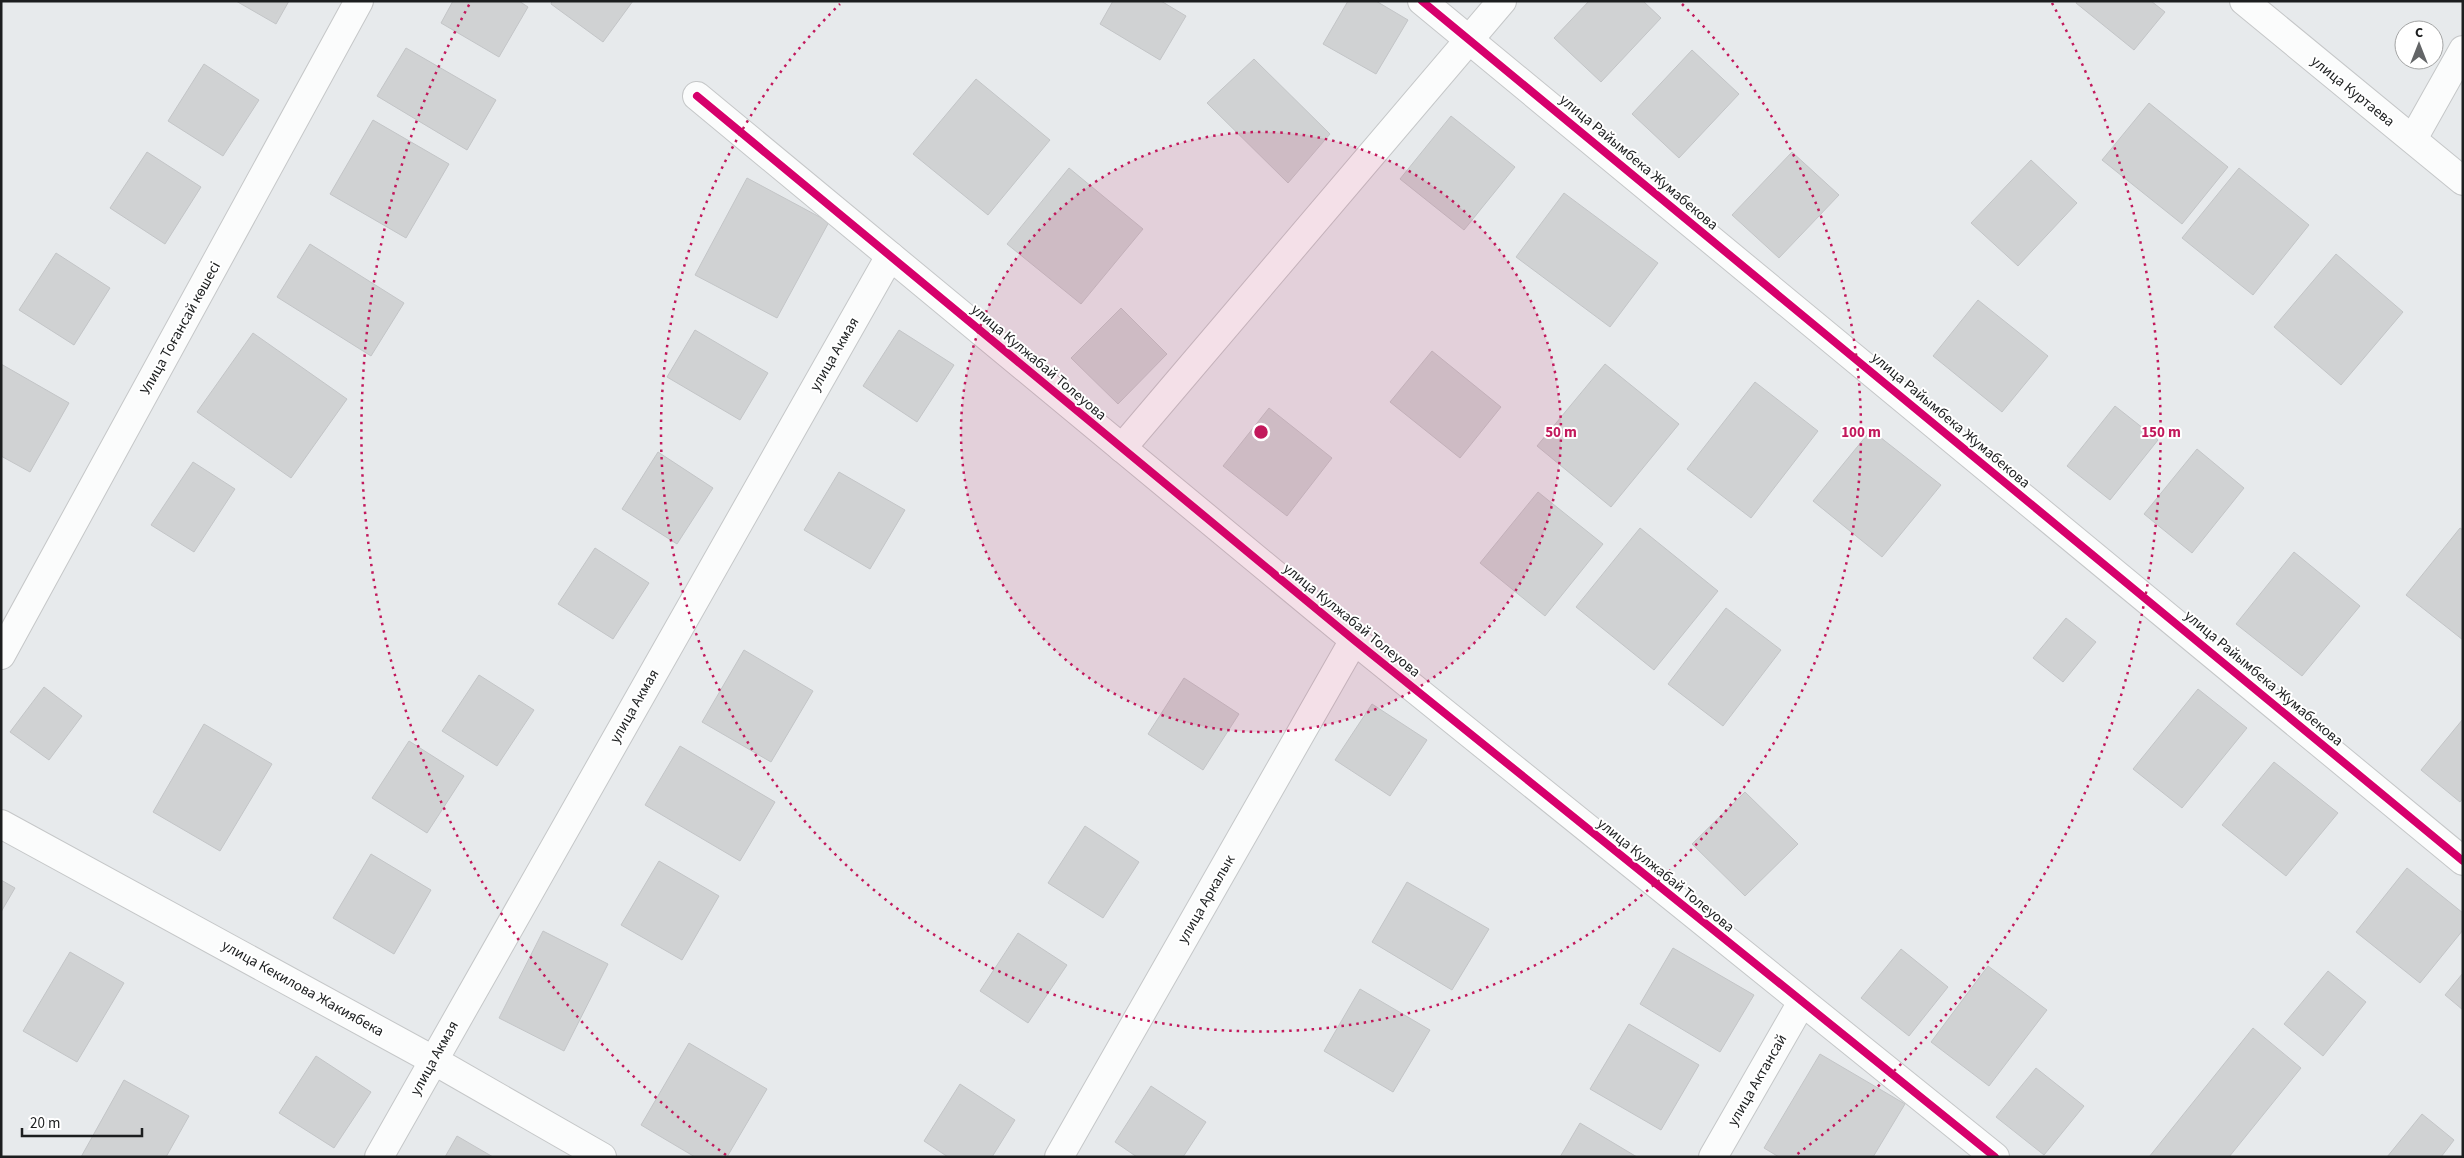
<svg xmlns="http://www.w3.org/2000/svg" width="2464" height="1158" viewBox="0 0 2464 1158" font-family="'Source Sans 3',sans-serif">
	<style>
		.building { fill: #d0d2d3; stroke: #c3c5c7 }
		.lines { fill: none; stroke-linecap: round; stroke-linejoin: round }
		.street-casing { stroke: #c5c7c8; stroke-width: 30 }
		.street { stroke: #fbfcfc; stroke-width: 28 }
		.cycleway-casing { stroke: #fff; stroke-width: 11 }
		.cycleway { stroke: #d6006c; stroke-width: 8 }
		.ring { fill: none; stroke: #c2185b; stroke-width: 2.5; stroke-dasharray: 2.5 5 }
		.labels { text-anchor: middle; stroke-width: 4; stroke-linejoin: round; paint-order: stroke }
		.street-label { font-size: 15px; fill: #1c1e1f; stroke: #fff }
		.centre { fill: #c2185b; stroke: #fff; stroke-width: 2.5 }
		.ring-label { font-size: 15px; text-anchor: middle; font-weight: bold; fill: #c2185b; stroke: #fff; stroke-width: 4; stroke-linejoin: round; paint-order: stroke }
	</style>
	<rect width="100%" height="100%" fill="#e7eaec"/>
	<!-- building -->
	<g class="building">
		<path d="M236,1H289L276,24Z"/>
		<path d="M453,1H519L528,7L499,57L441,23Z"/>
		<path d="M552,1H633L603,42L551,4Z"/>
		<path d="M1113,1H1161L1186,16L1160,60L1100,24Z"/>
		<path d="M1348,1H1376L1408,20L1376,74L1323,44Z"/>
		<path d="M1589,1H1643L1661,18L1601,82L1554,38Z"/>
		<path d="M2077,1H2151L2165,12L2134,50L2076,3Z"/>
		<path d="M406,48L496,100L467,150L377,96Z"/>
		<path d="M1692,50L1739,94L1679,158L1632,114Z"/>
		<path d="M1254,59L1330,134L1288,183L1207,103Z"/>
		<path d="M204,64L259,100L223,156L168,121Z"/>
		<path d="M976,79L1050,140L988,215L913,154Z"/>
		<path d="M2149,103L2228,167L2182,224L2102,160Z"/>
		<path d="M1451,116L1515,167L1464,230L1400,179Z"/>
		<path d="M373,120L449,164L406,238L330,194Z"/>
		<path d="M147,152L201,187L165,244L110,208Z"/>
		<path d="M1792,152L1839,195L1779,258L1732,215Z"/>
		<path d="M2031,160L2077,203L2018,266L1971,223Z"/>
		<path d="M1069,168L1143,229L1081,304L1007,244Z"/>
		<path d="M2239,168L2309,225L2253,295L2182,238Z"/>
		<path d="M747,178L829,222L777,318L695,275Z"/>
		<path d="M1564,193L1658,263L1610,327L1516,257Z"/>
		<path d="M310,244L404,303L371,356L277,297Z"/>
		<path d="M56,253L110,288L74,345L19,310Z"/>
		<path d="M2336,254L2403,312L2341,385L2274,327Z"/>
		<path d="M1978,300L2048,356L2002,412L1933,356Z"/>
		<path d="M1121,308L1167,354L1118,404L1071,358Z"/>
		<path d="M695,330L768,373L740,420L667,377Z"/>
		<path d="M899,330L954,365L917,422L863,386Z"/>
		<path d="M253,333L347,399L291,478L197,412Z"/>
		<path d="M1432,351L1501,407L1460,458L1390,402Z"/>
		<path d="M1,364L69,403L30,472L1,456Z"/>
		<path d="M1605,364L1679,424L1611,507L1537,446Z"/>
		<path d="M1755,382L1818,431L1751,518L1687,469Z"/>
		<path d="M2115,406L2158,440L2110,500L2067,466Z"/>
		<path d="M1269,408L1332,458L1287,516L1223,466Z"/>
		<path d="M1871,430L1941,485L1882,557L1813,501Z"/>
		<path d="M2197,449L2244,488L2192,553L2144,514Z"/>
		<path d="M658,452L713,488L677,544L622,509Z"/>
		<path d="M193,462L235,489L194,552L151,525Z"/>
		<path d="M839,472L905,510L870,569L804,530Z"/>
		<path d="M1538,492L1603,544L1545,616L1480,563Z"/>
		<path d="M1640,528L1718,591L1654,670L1576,607Z"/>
		<path d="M2460,528L2463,530V640L2406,595Z"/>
		<path d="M595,548L649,583L613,639L558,604Z"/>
		<path d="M2294,552L2360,606L2302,676L2236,624Z"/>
		<path d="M1726,608L1781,650L1723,726L1668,684Z"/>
		<path d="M2066,618L2096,642L2063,682L2033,658Z"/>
		<path d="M744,650L813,691L771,762L702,722Z"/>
		<path d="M479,675L534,710L497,766L442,731Z"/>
		<path d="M1184,678L1239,714L1203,770L1148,734Z"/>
		<path d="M44,687L82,716L49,760L10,732Z"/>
		<path d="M2198,689L2247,728L2182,808L2133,769Z"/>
		<path d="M1372,704L1427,740L1390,796L1335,760Z"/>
		<path d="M2463,719V798L2460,802L2421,770Z"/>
		<path d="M204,724L272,764L220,851L153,812Z"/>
		<path d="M409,741L464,776L427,833L372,798Z"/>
		<path d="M680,746L775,802L740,861L645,805Z"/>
		<path d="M2274,762L2338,813L2286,876L2222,825Z"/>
		<path d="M1745,792L1798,844L1745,896L1692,844Z"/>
		<path d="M1085,826L1139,862L1103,918L1048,883Z"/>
		<path d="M371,854L431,890L394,954L333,918Z"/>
		<path d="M659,861L719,896L682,960L621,925Z"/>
		<path d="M2407,868L2463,913V930L2420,983L2356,932Z"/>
		<path d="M1,880L15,888L1,912Z"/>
		<path d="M1407,882L1489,929L1452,990L1372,942Z"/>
		<path d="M543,931L608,964L564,1051L499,1018Z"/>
		<path d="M1018,933L1067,965L1028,1023L980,991Z"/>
		<path d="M1673,948L1754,995L1720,1052L1640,1004Z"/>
		<path d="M1901,949L1948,987L1909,1036L1861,998Z"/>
		<path d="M70,952L124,983L77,1062L23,1031Z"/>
		<path d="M1988,966L2047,1010L1989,1086L1931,1042Z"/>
		<path d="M2328,971L2366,1002L2323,1056L2284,1024Z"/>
		<path d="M2463,973V1010L2445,995Z"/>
		<path d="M1360,989L1430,1030L1393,1092L1324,1051Z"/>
		<path d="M1629,1024L1699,1065L1661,1130L1590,1089Z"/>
		<path d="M2253,1028L2301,1068L2229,1157H2149Z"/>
		<path d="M689,1043L767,1089L727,1157H695L641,1125Z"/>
		<path d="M1820,1054L1905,1104L1873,1157H1779L1764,1148Z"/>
		<path d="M316,1056L371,1092L334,1148L279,1113Z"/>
		<path d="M2036,1068L2084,1106L2044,1155L1996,1117Z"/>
		<path d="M124,1080L189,1116L166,1157H81Z"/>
		<path d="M960,1084L1015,1120L992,1157H948L924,1141Z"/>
		<path d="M1151,1086L1206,1122L1183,1157H1137L1115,1142Z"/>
		<path d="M2422,1114L2454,1140L2441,1157H2387Z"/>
		<path d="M1580,1123L1637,1157H1560Z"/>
		<path d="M457,1136L493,1157H445Z"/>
	</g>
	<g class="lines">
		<!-- street casing -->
		<g class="street-casing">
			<g id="street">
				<path d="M1422,1L2463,861"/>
				<path d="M2244,1L2463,181"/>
				<path d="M697,96L1354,640L1995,1157"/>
				<path d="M2413,139L2463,50"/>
				<path d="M1122,448L1502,1"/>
				<path d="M1,655L359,1"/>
				<path d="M1,824L433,1060L602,1157"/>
				<path d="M379,1157L890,256"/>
				<path d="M1059,1157L1354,640"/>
				<path d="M1713,1157L1802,1002"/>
			</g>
		</g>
		<!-- street -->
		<use href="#street" class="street"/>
		<!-- cycleway casing -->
		<g class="cycleway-casing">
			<g id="cycleway">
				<path d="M1422,1L2463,861"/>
				<path d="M697,96L1354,640L1995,1157"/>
			</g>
		</g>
		<!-- cycleway -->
		<use href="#cycleway" class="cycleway"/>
	</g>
	<!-- distance rings -->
	<circle cx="1261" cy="432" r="300" fill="#c2185b" fill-opacity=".12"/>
	<g class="ring">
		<circle cx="1261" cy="432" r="300"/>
		<path d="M1682 4A600 600 0 1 1 840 4"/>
		<path d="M726 1155A900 900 0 0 1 470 3M2052 3A900 900 0 0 1 1796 1155"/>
	</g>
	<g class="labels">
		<!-- street labels -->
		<g class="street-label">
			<text transform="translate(2353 91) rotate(39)" y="5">улица Куртаева</text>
			<text transform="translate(1639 162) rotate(40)" y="5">улица Райымбека Жумабекова</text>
			<text transform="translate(180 328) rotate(-61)" y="5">Улица Тоғансай көшесі</text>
			<text transform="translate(834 354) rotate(-60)" y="5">улица Акмая</text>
			<text transform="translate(1039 362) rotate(40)" y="5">улица Кулжабай Толеуова</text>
			<text transform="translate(1951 420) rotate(40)" y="5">улица Райымбека Жумабекова</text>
			<text transform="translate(1352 620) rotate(39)" y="5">улица Кулжабай Толеуова</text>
			<text transform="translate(2264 678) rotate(40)" y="5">улица Райымбека Жумабекова</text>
			<text transform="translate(634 706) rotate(-60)" y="5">улица Акмая</text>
			<text transform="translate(1666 875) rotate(39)" y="5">улица Кулжабай Толеуова</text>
			<text transform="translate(1206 899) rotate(-60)" y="5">улица Аркалык</text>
			<text transform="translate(303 988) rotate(29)" y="5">улица Кекилова Жакиябека</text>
			<text transform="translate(434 1058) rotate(-61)" y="5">улица Акмая</text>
			<text transform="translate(1757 1080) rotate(-60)" y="5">улица Актансай</text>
		</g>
	</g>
	<circle cx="1261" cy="432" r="8" class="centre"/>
	<g class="ring-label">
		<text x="1561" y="437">50 m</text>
		<text x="1861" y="437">100 m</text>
		<text x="2161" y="437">150 m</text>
	</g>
	<!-- border -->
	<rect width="2464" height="1158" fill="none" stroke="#1c1e1f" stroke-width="5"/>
	<!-- north arrow -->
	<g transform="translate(2419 45)"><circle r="24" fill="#ffffff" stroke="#a4a5a5"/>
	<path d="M0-4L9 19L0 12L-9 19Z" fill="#636567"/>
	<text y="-8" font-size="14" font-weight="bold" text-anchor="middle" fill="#1c1e1f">С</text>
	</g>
	<!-- scale -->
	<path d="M22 1128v8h120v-8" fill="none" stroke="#1c1e1f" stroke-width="2.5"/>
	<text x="30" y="1128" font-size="15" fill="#1c1e1f" stroke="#ffffff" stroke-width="4" paint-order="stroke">20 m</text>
</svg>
